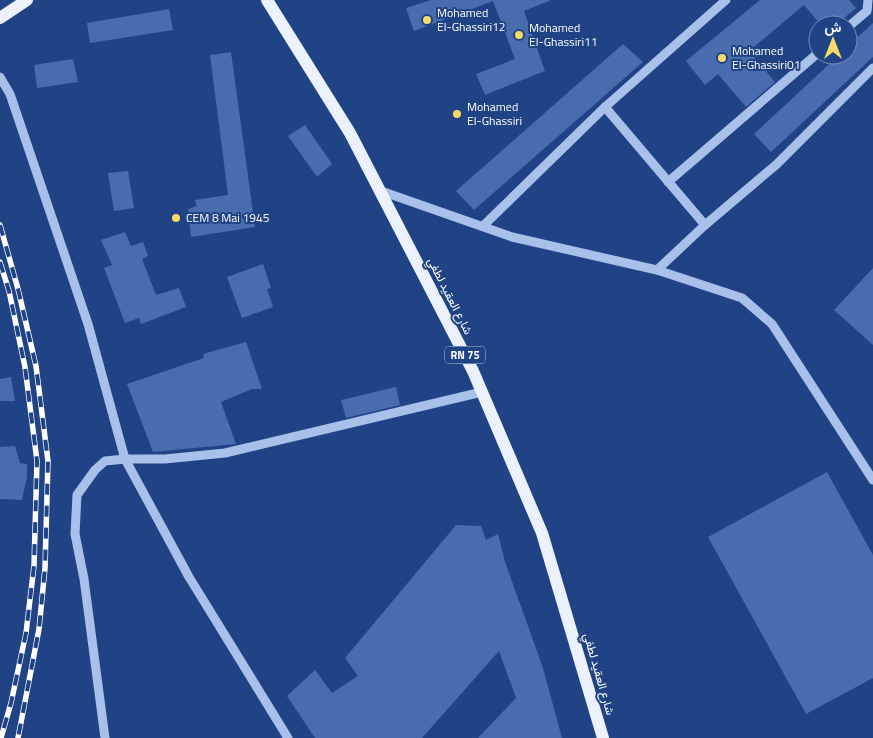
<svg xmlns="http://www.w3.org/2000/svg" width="873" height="738" viewBox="0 0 873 738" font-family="'Titillium Web',Vazirmatn,sans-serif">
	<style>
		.building { fill: #486cae }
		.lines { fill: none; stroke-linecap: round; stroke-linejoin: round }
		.minor { stroke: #a8c0ea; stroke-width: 9 }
		.major { stroke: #ecf1fe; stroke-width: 12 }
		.rail-casing { stroke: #fff; stroke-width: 5.5 }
		.rail { stroke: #204385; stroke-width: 4; stroke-dasharray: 11; stroke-linecap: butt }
		.poi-dot { fill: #f7db68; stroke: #204385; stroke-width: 2 }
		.labels { text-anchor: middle; stroke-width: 4; stroke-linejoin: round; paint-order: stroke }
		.shield { fill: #204385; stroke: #bcc7da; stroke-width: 1 }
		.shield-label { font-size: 11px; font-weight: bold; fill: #fff }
		.poi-label { font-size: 12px; fill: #fff; stroke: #204385; text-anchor: start }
		.street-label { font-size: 12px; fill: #fff; stroke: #204385 }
	</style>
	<rect width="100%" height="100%" fill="#204385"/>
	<!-- building -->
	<g class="building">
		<path d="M431,0H551L524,11L545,71L485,95L476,74L515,59L493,1L414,31L406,8Z"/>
		<path d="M760,0H849L856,8L836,25H821L804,5L749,51L775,82L746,107L718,74L705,85L686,61Z"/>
		<path d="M169,9L173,30L90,43L87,23Z"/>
		<path d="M873,23V57L771,152L754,134L839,55H848V46Z"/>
		<path d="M623,44L643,62L474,210L456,191Z"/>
		<path d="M231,52L255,227L191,237L188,209L197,206L195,200L228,195L210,55Z"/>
		<path d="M73,59L78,82L37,88L34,65Z"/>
		<path d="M305,125L332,164L317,177L288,136Z"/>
		<path d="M128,171L134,208L114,211L108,173Z"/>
		<path d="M125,232L131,246L143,242L148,256L142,259L156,295L179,288L186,307L141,324L139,318L125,323L104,268L112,265L101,240Z"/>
		<path d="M263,264L271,288L267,289L273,307L242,318L227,277Z"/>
		<path d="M873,268V345L834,310Z"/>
		<path d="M246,342L262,389H252L221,402L236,444L153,452L127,384L204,358L203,354Z"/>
		<path d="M11,377L15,401H0V379Z"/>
		<path d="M396,387L400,405L346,418L341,400Z"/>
		<path d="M15,446L20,463L27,464V477L22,500L0,499V447Z"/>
		<path d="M827,472L873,555V678L806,714L708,537Z"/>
		<path d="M456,525L481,526L486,540L498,534L505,562L543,668L562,738H478L516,698L499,651L422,738H315L287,696L315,670L332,693L358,676L345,658Z"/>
	</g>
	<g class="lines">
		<!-- minor -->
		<g class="minor">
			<path d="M848,27L867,11L868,0"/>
			<path d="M0,77L10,94L88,324L125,459L189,577L288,738"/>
			<path d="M605,107L705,225"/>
			<path d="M668,182L818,53"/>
			<path d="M381,191L512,237L657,270L742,298L772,324L873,480"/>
			<path d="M483,226L605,107L726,0"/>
			<path d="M657,270L705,225L777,164L873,68"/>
			<path d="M105,738L84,579L75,534L77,495L95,470L105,461L125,459H165L225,453L482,392"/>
		</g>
		<!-- major -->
		<g class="major">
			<path d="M267,0L350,133L473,371L542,533L603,738"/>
			<path d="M0,18L27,0"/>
		</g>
		<!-- rail casing -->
		<g class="rail-casing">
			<g id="rail">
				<path d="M0,225L18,289L36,366L48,461L45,568L39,629L18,738"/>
				<path d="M0,262L9,291L25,367L37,461L34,566L26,633L11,703L1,738"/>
			</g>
		</g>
		<!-- rail -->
		<use href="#rail" class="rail"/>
	</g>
	<!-- markers -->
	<g class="poi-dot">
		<circle cx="427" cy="20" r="5"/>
		<circle cx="519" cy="35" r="5"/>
		<circle cx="722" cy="58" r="5"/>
		<circle cx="457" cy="114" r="5"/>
		<circle cx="176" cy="218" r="5"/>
	</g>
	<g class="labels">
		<!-- shield labels -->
		<rect class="shield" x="445" y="346.5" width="40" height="17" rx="4"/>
		<g class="shield-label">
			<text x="465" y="359">RN 75</text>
		</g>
		<!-- poi labels -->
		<g class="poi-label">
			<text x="437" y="17">Mohamed<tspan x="437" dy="14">El-Ghassiri12</tspan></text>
			<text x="529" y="32">Mohamed<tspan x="529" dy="14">El-Ghassiri11</tspan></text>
			<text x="732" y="55">Mohamed<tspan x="732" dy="14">El-Ghassiri01</tspan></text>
			<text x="467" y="111">Mohamed<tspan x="467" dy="14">El-Ghassiri</tspan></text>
			<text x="186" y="222">CEM 8 Mai 1945</text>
		</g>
		<!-- street labels -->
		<g class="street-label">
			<text transform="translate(450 296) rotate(63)" y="4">شارع العقيد لطفي</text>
			<text transform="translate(599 674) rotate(74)" y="4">شارع العقيد لطفي</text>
		</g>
	</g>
	<!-- north arrow -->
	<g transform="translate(833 40)"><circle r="24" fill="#204385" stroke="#798eb6"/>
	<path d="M0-4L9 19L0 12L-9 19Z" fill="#f7db68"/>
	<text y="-8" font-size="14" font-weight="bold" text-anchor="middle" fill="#ffffff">ش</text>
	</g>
</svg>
